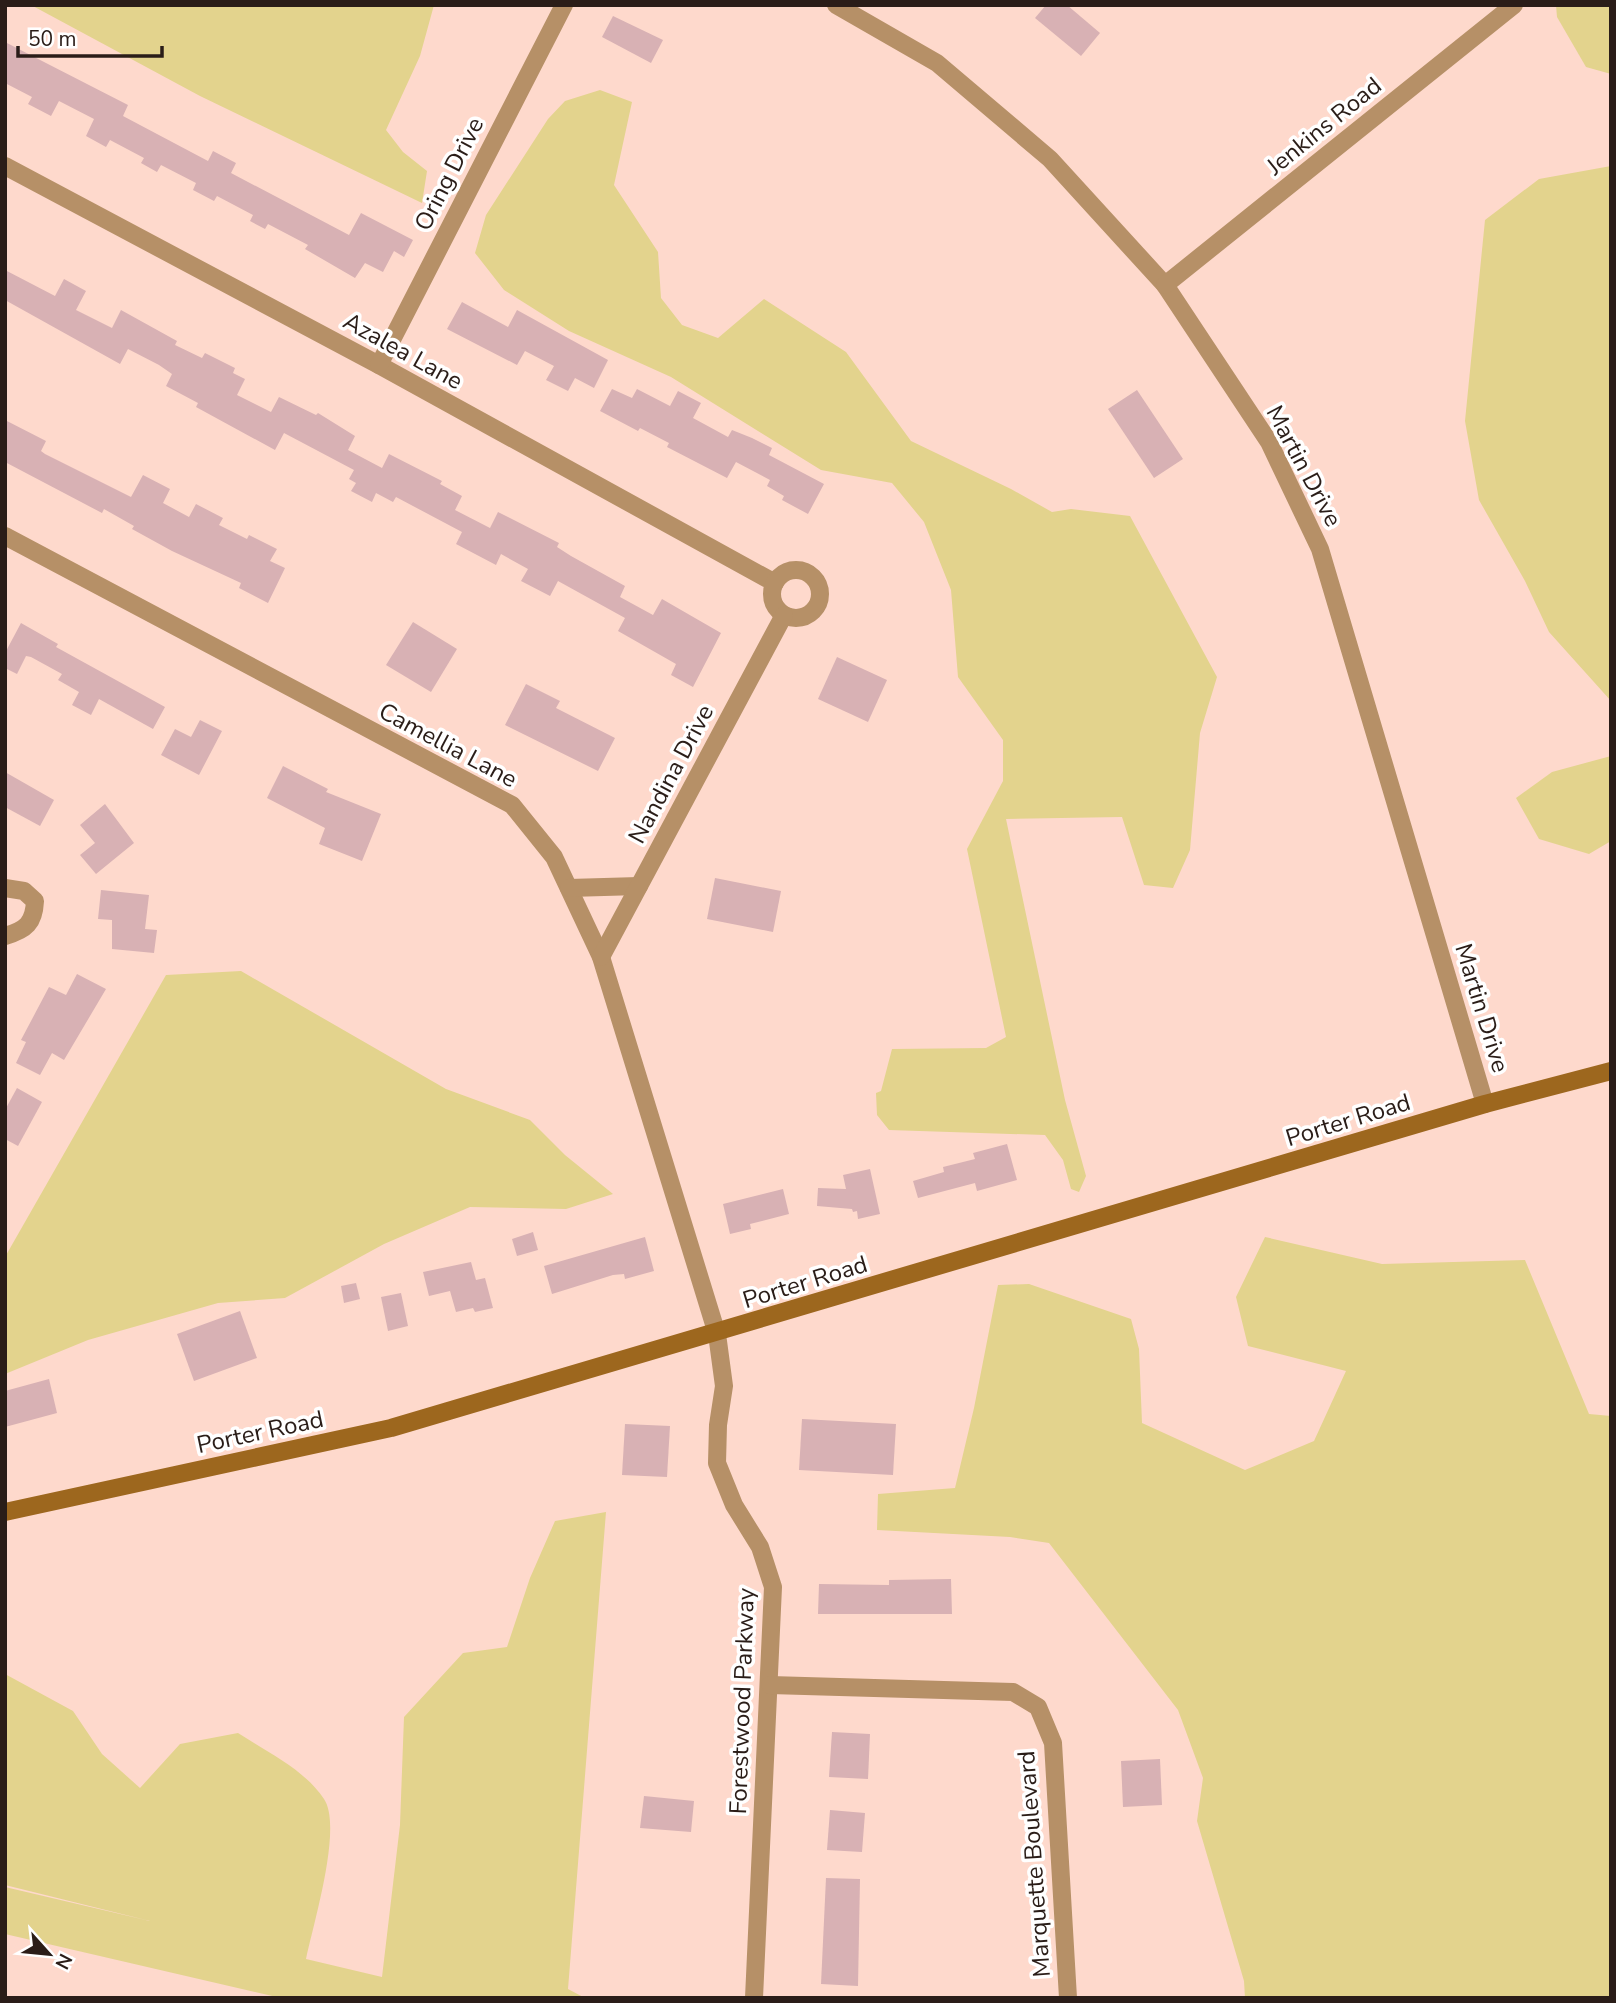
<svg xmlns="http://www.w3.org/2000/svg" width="1616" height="2003" viewBox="0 0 1616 2003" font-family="'Nunito Sans',sans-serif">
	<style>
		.green { fill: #e3d38d }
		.building { fill: #d8b1b4 }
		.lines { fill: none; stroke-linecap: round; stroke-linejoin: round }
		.minor { stroke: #b69067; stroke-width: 18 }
		.secondary { stroke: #9d671e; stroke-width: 18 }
		.labels { text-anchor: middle; stroke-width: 7; stroke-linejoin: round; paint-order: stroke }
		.street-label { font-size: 24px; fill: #2a1d18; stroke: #fff }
	</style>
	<rect width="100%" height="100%" fill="#fed9cc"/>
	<!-- green -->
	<g class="green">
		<path d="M31,5H434L420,56L386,130L403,152L427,171L422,203L200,96Z"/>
		<path d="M1556,5H1611V74L1586,67L1557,17Z"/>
		<path d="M600,90L632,102L614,185L658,252L661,298L682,325L718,338L764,299L846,352L911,441L1011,489L1052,512L1071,509L1130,516L1217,677L1200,733L1190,850L1173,888L1144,885L1122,817L1006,819L1065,1100L1086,1176L1079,1192L1071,1189L1063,1160L1045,1135L889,1130L877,1115L876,1093L881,1091L892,1049L986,1048L1006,1037L967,849L1003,781V740L958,677L951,590L924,522L892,483L821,470L671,377L569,331L504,290L475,253L486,215L548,119L565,101Z"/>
		<path d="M1611,166V701L1549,632L1525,581L1479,500L1465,421L1485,220L1539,179Z"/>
		<path d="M1611,756V841L1589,854L1539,839L1516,798L1552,772Z"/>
		<path d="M241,971L446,1089L530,1120L565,1155L613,1194L566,1209L470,1207L384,1244L285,1298L218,1303L88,1340L5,1374V1257L166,975Z"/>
		<path d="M1265,1237L1382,1264L1525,1260L1589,1414L1611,1416V1998H1245L1244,1981L1197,1821L1203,1778L1178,1710L1049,1543L1010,1537L877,1530L878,1494L955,1488L974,1408L998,1285L1029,1284L1131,1319L1139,1349L1142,1423L1245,1470L1314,1441L1346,1371L1248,1346L1236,1297Z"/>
		<path d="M606,1512L568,1989L585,1998H281L5,1934V1887L150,1921L5,1885V1674L73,1711L102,1754L140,1788L180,1744L238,1733C267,1752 304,1769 324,1799C343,1827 313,1925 306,1959L382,1977L400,1825L404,1717L463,1653L507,1647L530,1578L555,1521Z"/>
	</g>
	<!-- building -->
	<g class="building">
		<path d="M1046,5H1067L1100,33L1081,56L1035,18Z"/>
		<path d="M613,16L663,40L651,63L602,37Z"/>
		<path d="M5,42L128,105L123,116L208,161L213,151L236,163L231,173L349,235L361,213L413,240L404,257L394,251L383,272L365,263L355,278L305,249L308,245L268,224L265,229L250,221L253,215L217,196L214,201L193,190L196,183L161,165L157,172L141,163L144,158L110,140L106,147L86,136L94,119L59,101L51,116L28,104L32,97L5,83Z"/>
		<path d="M5,270L55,296L64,279L86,291L76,310L112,328L121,310L177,341L175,345L202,358L205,353L235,368L233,373L245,379L237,395L271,412L279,397L316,415L318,413L355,436L348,450L382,468L389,454L442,481L440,484L462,496L455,510L490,528L498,512L559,543L557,547L571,556L625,586L620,597L653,615L662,599L721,633L693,687L671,675L676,664L618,631L625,618L558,581L550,596L521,581L528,569L501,554L496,565L456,544L462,532L396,497L393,502L376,493L372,502L351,491L356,483L349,479L354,470L284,433L275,450L196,407L198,403L166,386L172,374L159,365L128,349L120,364L5,300Z"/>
		<path d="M462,302L508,327L517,310L608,360L594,388L575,378L568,391L546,380L554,366L525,351L517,365L447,329Z"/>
		<path d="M612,389L632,398L637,389L670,406L678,391L701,403L693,418L728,437L732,430L752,438L772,448L769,455L824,484L808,514L782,500L784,496L767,486L770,480L736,462L727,478L667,447L669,443L640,428L638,431L600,411Z"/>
		<path d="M1137,390L1183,459L1154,478L1108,409Z"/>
		<path d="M5,420L46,441L41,451L45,454L131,497L143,475L170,489L163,503L189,517L196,504L223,518L219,525L247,539L249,535L277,549L270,561L285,568L268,603L239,588L241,583L172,551L132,529L134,526L104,509L102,513L5,462Z"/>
		<path d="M413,622L457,649L431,692L386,665Z"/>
		<path d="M21,623L58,644L56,647L165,707L153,729L99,699L91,715L72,705L79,692L58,680L62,674L31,657L26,656L17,674L5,668V653Z"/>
		<path d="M837,657L887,680L868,722L818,699Z"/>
		<path d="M526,684L560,701L556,708L615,738L598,771L505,725Z"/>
		<path d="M200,720L222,731L199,775L161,755L175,729L191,737Z"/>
		<path d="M283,766L328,789L326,792L381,814L362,861L319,844L325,828L267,798Z"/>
		<path d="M5,772L54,800L40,826L5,807Z"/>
		<path d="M105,804L134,843L96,874L80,855L95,843L80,825Z"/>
		<path d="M715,878L781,891L773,932L707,919Z"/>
		<path d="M101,890L149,895L145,929L157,930L154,953L112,949V920L98,919Z"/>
		<path d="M77,974L106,989L64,1060L52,1053L40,1075L16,1063L26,1042L21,1040L49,987L66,995Z"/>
		<path d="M17,1088L42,1102L18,1146L5,1139V1110Z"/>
		<path d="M1007,1144L1017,1180L977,1191L975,1183L918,1198L913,1181L944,1172L943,1167L975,1159L973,1153Z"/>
		<path d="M870,1169L880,1214L858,1219L857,1211L853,1212L852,1209L817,1206L818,1188L846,1189L843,1175Z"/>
		<path d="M783,1189L789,1214L750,1224L751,1229L730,1234L723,1204Z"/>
		<path d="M533,1232L538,1250L517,1256L512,1239Z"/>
		<path d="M645,1237L654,1271L625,1279L624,1274L613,1275L552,1294L544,1266Z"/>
		<path d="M471,1262L476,1280L485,1278L493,1308L475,1312L473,1308L456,1312L450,1291L429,1296L423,1272Z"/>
		<path d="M356,1283L360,1299L344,1303L341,1286Z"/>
		<path d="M401,1293L408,1326L388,1331L381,1297Z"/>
		<path d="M240,1311L257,1358L194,1381L177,1334Z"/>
		<path d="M49,1379L57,1413L5,1427V1391Z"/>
		<path d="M802,1419L896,1424L893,1475L799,1470Z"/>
		<path d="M625,1424L670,1426L667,1477L622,1475Z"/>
		<path d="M951,1579L952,1614H818L819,1584L889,1585V1580Z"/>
		<path d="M832,1732L870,1734L868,1779L829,1777Z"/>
		<path d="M1160,1759L1162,1805L1123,1807L1121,1761Z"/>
		<path d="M644,1796L694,1801L691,1832L640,1828Z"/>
		<path d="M830,1810L865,1813L862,1852L827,1850Z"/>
		<path d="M826,1878L860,1879L858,1986L821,1984Z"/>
	</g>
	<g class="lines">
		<!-- minor -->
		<g class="minor">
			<path d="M836,5L937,63L1050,159L1165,285L1269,442L1320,549L1485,1104"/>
			<path d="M5,166L379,365L775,583"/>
			<path d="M1165,285L1514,5"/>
			<path d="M379,365L564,5"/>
			<path d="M5,536L512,805L554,857L601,957L717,1334L724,1386L718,1425L717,1463L734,1505L760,1547L773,1587L754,1998"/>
			<circle cx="796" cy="594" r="24"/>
			<path d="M5,888L24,891L35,901C34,923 26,930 5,936"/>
			<path d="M569,888L639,886"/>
			<path d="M601,957L784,615"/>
			<path d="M770,1685L1013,1692L1038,1707L1053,1743L1068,1998"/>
		</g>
		<!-- secondary -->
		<path class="secondary" d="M5,1512L391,1428L1485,1104L1611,1071"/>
	</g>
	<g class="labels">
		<!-- street labels -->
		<g class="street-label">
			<text transform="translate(1324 126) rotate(-39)" y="8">Jenkins Road</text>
			<text transform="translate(449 174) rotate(-63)" y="8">Oring Drive</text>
			<text transform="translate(403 351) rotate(29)" y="8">Azalea Lane</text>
			<text transform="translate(1304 466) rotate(62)" y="8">Martin Drive</text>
			<text transform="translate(448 745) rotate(28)" y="8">Camellia Lane</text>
			<text transform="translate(671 774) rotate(-62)" y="8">Nandina Drive</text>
			<text transform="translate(1482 1008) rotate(73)" y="8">Martin Drive</text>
			<text transform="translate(1348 1120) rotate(-17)" y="8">Porter Road</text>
			<text transform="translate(805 1282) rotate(-17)" y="8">Porter Road</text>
			<text transform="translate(260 1432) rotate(-12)" y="8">Porter Road</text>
			<text transform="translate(742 1701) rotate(-88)" y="8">Forestwood Parkway</text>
			<text transform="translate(1034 1864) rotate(-94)" y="8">Marquette Boulevard</text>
		</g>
	</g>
	<!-- border -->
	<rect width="1616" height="2003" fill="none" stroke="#2a1d18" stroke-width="14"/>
	<!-- north arrow -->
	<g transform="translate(49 1954) rotate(117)" stroke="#ffffff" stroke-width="5" paint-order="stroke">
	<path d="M0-5L12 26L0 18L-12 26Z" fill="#2a1d18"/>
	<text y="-10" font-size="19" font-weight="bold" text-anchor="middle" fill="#2a1d18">N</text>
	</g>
	<!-- scale -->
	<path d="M18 46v10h144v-10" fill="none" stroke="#2a1d18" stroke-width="3.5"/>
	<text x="28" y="46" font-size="21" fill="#2a1d18" stroke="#ffffff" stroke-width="5" paint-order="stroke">50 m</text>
</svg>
